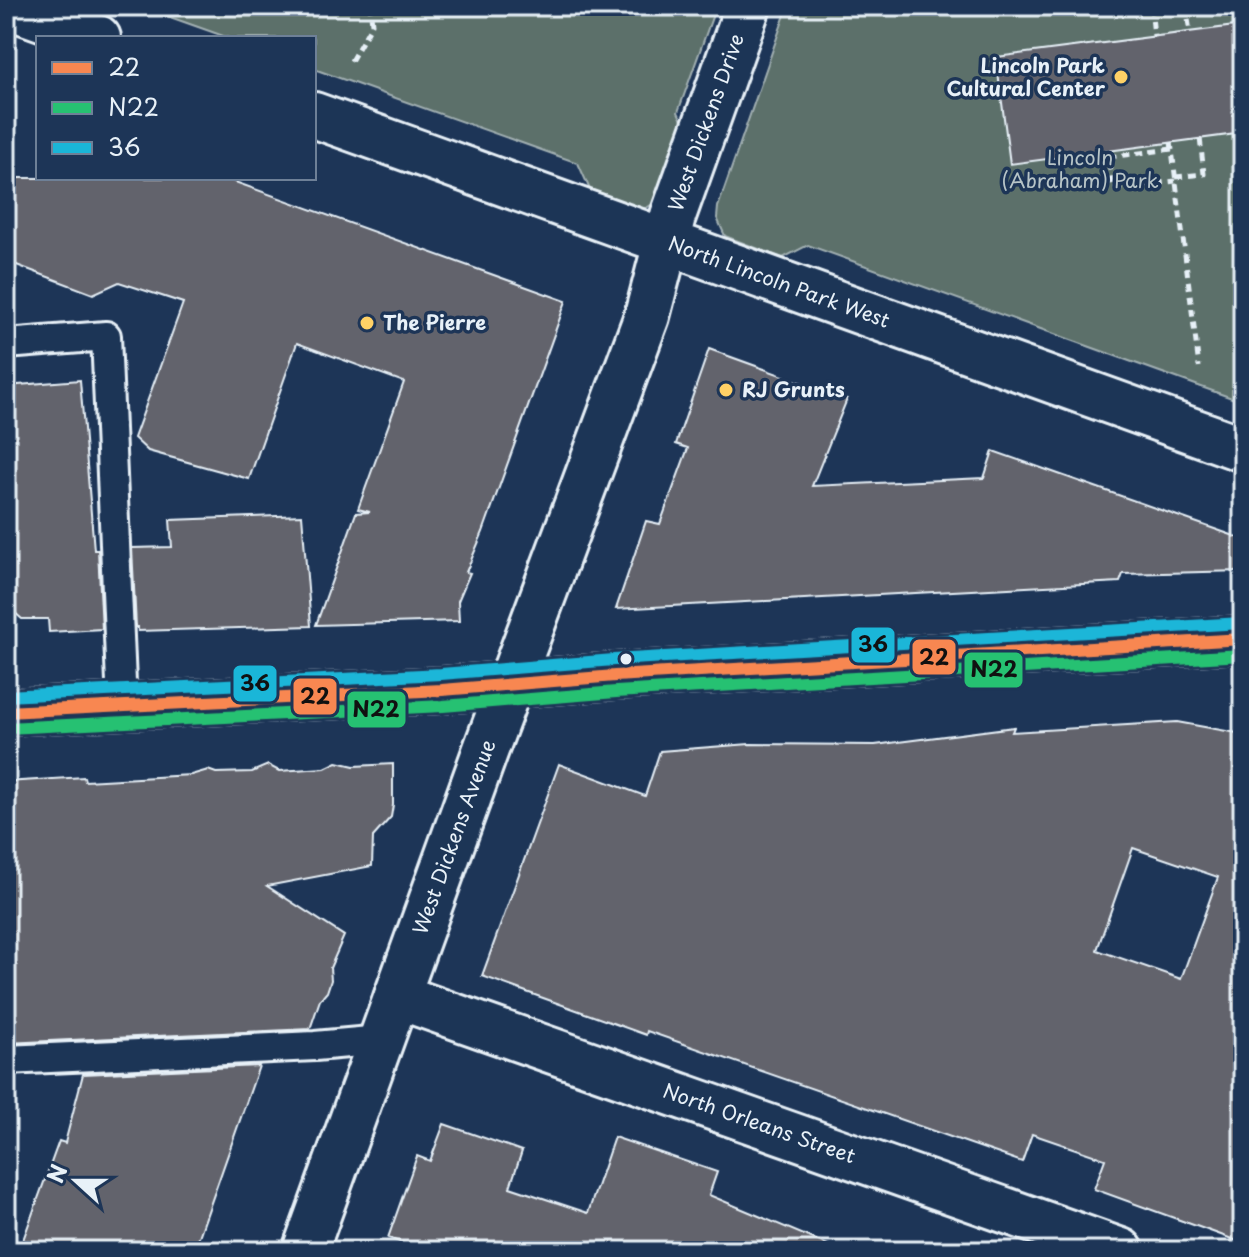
<svg xmlns="http://www.w3.org/2000/svg" width="1249" height="1257" viewBox="0 0 1249 1257" font-family="'Playpen Sans',sans-serif">
	<style>
		.green { fill: #5c706b; stroke: #a2b0b2; stroke-width: 2 }
		.building { fill: #62636c; stroke: #e8f1f8; stroke-width: 2; fill-rule: evenodd }
		.lines { fill: none; stroke-linecap: round; stroke-linejoin: round }
		.lane-casing { stroke: #e8f1f8; stroke-width: 34 }
		.street-casing { stroke: #e8f1f8; stroke-width: 50 }
		.secondary-casing { stroke: #e8f1f8; stroke-width: 50 }
		.path { stroke: #e8f1f8; stroke-width: 5; stroke-dasharray: 8 6; stroke-linecap: butt }
		.lane { stroke: #1d3557; stroke-width: 28 }
		.street { stroke: #1d3557; stroke-width: 44 }
		.secondary { stroke: #1d3557; stroke-width: 44 }
		.bus-1-casing { stroke: #1d3557; stroke-width: 18 }
		.bus-2-casing { stroke: #1d3557; stroke-width: 18 }
		.bus-3-casing { stroke: #1d3557; stroke-width: 18 }
		.bus-1 { stroke: #f88751; stroke-width: 12 }
		.bus-2 { stroke: #26c172; stroke-width: 12 }
		.bus-3 { stroke: #1ab6d8; stroke-width: 12 }
		.poi-dot { fill: #ffd166; stroke: #1d3557; stroke-width: 3 }
		.bus-dot { fill: #e8f1f8; stroke: #1d3557; stroke-width: 3 }
		.labels { text-anchor: middle; stroke-width: 7; stroke-linejoin: round; paint-order: stroke }
		.poi-label { font-size: 20px; font-weight: bold; fill: #e8f1f8; stroke: #1d3557; text-anchor: start }
		.street-label { font-size: 20px; fill: #e8f1f8; stroke: #1d3557 }
		.park-label { font-size: 20px; fill: #b7c4c7; stroke: #1d3557 }
		.line-badge { stroke: #1d3557; stroke-width: 3 }
		.pale-badge-label { font-size: 22px; text-anchor: middle; font-weight: bold; fill: #111 }
	</style>
	<rect width="100%" height="100%" fill="#1d3557"/>
	<filter id="ink" filterUnits="userSpaceOnUse"><feTurbulence type="fractalNoise" baseFrequency=".0125" numOctaves="2"/><feDisplacementMap in="SourceGraphic" scale="16" xChannelSelector="R" yChannelSelector="G"/><feConvolveMatrix kernelMatrix="1 2 1 2 8 2 1 2 1" color-interpolation-filters="sRGB"/></filter>
	<g filter="url(#ink)">
		<!-- green -->
		<g class="green">
			<path d="M139,6H716L678,112L688,133L661,199L646,208H634L591,192L578,163L314,69V38H229Z"/>
			<path d="M788,6H1243V402L808,245L783,258L725,236L717,218L718,207Z"/>
		</g>
		<!-- building -->
		<g class="building">
			<path d="M1243,25V133L1010,164L996,57Z"/>
			<path d="M6,178H224L566,301L483,532L466,572L470,573L458,601L459,621L316,625L356,513L370,512L358,509L404,382L297,343L249,479L148,451L134,438L183,303L119,282L93,294L6,261Z"/>
			<path d="M709,349L847,399L812,486L984,478L993,451L1243,539V571L1123,574L1120,582L616,609L646,521L660,524L688,448L676,444Z"/>
			<path d="M80,380L94,550H98L102,629L49,632L48,619H22L6,605V386Z"/>
			<path d="M302,515L311,626L138,631V627H136L132,548L172,547L170,520Z"/>
			<path d="M1177,722L1243,734V1243L1094,1189L1105,1159L1032,1134L1022,1162L647,1031L646,1035L482,976L559,764L645,796L660,751L750,744L875,745L1014,727L1012,732ZM1133,848L1218,877L1181,979L1097,950Z"/>
			<path d="M337,762L354,766L393,764V805L391,817L373,837L372,866L267,886L344,936L330,968L331,980L327,992L320,1000L310,1029L6,1043V782L84,777L85,781L191,775L208,770L216,773L252,772L268,765L279,771L325,768Z"/>
			<path d="M259,1066L194,1251H19L59,1141L65,1143L83,1074Z"/>
			<path d="M444,1124L522,1151L510,1187L588,1213L614,1137L717,1172L709,1195L842,1251H426L388,1238L417,1156L430,1161Z"/>
		</g>
		<g class="lines">
			<!-- lane casing -->
			<g class="lane-casing">
				<g id="lane">
					<path d="M6,344L106,336L122,706"/>
					<path d="M6,1060L315,1046L381,1040"/>
				</g>
			</g>
			<!-- street casing -->
			<g class="street-casing">
				<g id="street">
					<path id="s1" d="M397,996L1121,1251"/>
					<path id="s2" d="M305,1251L485,752L647,316L673,216L748,6"/>
				</g>
			</g>
			<!-- secondary casing -->
			<g class="secondary-casing">
				<g id="secondary">
					<path d="M8,6L98,38"/>
					<path id="s3" d="M314,115L1243,449"/>
					<path d="M6,712L442,690L615,676L1243,639"/>
				</g>
			</g>
			<!-- path -->
			<g class="path">
				<path d="M1151,6L1154,36"/>
				<path d="M1186,6L1190,32"/>
				<path d="M351,61L372,24L370,6"/>
				<path d="M1171,142L1199,367"/>
				<path d="M1172,149L1108,157L1113,189L1175,181"/>
				<path d="M1175,177L1204,174L1200,138"/>
			</g>
			<!-- lane -->
			<use href="#lane" class="lane"/>
			<!-- street -->
			<use href="#street" class="street"/>
			<!-- secondary -->
			<use href="#secondary" class="secondary"/>
			<!-- bus-1 casing -->
			<g class="bus-1-casing">
				<path id="bus-1" d="M6,712L442,690L615,676L1243,639"/>
			</g>
			<!-- bus-2 casing -->
			<g class="bus-2-casing">
				<path id="bus-2" d="M7,728L443,706L616,692L1243,655"/>
			</g>
			<!-- bus-3 casing -->
			<g class="bus-3-casing">
				<path id="bus-3" d="M6,696L441,674L614,660L1242,623"/>
			</g>
			<!-- bus-1 -->
			<use href="#bus-1" class="bus-1"/>
			<!-- bus-2 -->
			<use href="#bus-2" class="bus-2"/>
			<!-- bus-3 -->
			<use href="#bus-3" class="bus-3"/>
		</g>
	</g>
	<!-- markers -->
	<g class="poi-dot">
		<circle cx="1121" cy="77" r="8"/>
		<circle cx="367" cy="323" r="8"/>
		<circle cx="726" cy="390" r="8"/>
	</g>
	<circle class="bus-dot" cx="626" cy="659" r="7"/>
	<g class="labels">
		<!-- poi labels -->
		<g class="poi-label">
			<text x="1105" y="73" text-anchor="end">Lincoln Park<tspan x="1105" dy="23">Cultural Center</tspan></text>
			<text x="383" y="330">The Pierre</text>
			<text x="742" y="397">RJ Grunts</text>
		</g>
		<!-- street labels -->
		<g class="street-label">
			<text dy="7" stroke="none"><textPath href="#s2" startOffset="1198">West Dickens Drive</textPath></text>
			<text dy="7" stroke="none"><textPath href="#s3" startOffset="494">North Lincoln Park West</textPath></text>
			<text dy="7" stroke="none"><textPath href="#s2" startOffset="440">West Dickens Avenue</textPath></text>
			<text dy="7" stroke="none"><textPath href="#s1" startOffset="384">North Orleans Street</textPath></text>
		</g>
		<!-- park labels -->
		<g class="park-label">
			<text x="1080" y="165">Lincoln<tspan x="1080" dy="23">(Abraham) Park</tspan></text>
		</g>
	</g>
	<g class="line-badge">
		<rect x="850" y="626" width="46" height="38" rx="8" fill="#1ab6d8"/>
		<rect x="911" y="638" width="46" height="38" rx="8" fill="#f88751"/>
		<rect x="963" y="651" width="61" height="38" rx="8" fill="#26c172"/>
		<rect x="232" y="664" width="46" height="39" rx="8" fill="#1ab6d8"/>
		<rect x="292" y="677" width="46" height="39" rx="8" fill="#f88751"/>
		<rect x="346" y="690" width="61" height="39" rx="8" fill="#26c172"/>
	</g>
	<g class="pale-badge-label">
		<text x="873" y="652">36</text>
		<text x="934" y="665">22</text>
		<text x="994" y="677">N22</text>
		<text x="255" y="691">36</text>
		<text x="315" y="704">22</text>
		<text x="376" y="717">N22</text>
	</g>
	<!-- margin -->
	<rect width="1249" height="1257" fill="none" stroke="#1d3557" stroke-width="32"/>
	<rect x="16" y="16" width="1217" height="1225" fill="none" stroke="#e8f1f8" stroke-width="3" filter="url(#ink)"/>
	<!-- legend -->
	<rect x="36" y="36" width="280" height="144" fill="#1d3557" stroke="#6e8097" stroke-width="2"/>
	<rect x="52" y="62" width="40" height="12" fill="#f88751" stroke="#6e8097" stroke-width="2"/>
	<text x="108" y="76" font-size="24" fill="#e8f1f8">22</text>
	<rect x="52" y="102" width="40" height="12" fill="#26c172" stroke="#6e8097" stroke-width="2"/>
	<text x="108" y="116" font-size="24" fill="#e8f1f8">N22</text>
	<rect x="52" y="142" width="40" height="12" fill="#1ab6d8" stroke="#6e8097" stroke-width="2"/>
	<text x="108" y="156" font-size="24" fill="#e8f1f8">36</text>
	<!-- north arrow -->
	<g transform="translate(76 1181) rotate(291)" stroke="#1d3557" stroke-width="6" paint-order="stroke">
	<path d="M0-6L14 30L0 20L-14 30Z" fill="#e8f1f8"/>
	<text y="-12" font-size="22" font-weight="bold" text-anchor="middle" fill="#e8f1f8">N</text>
	</g>
</svg>
